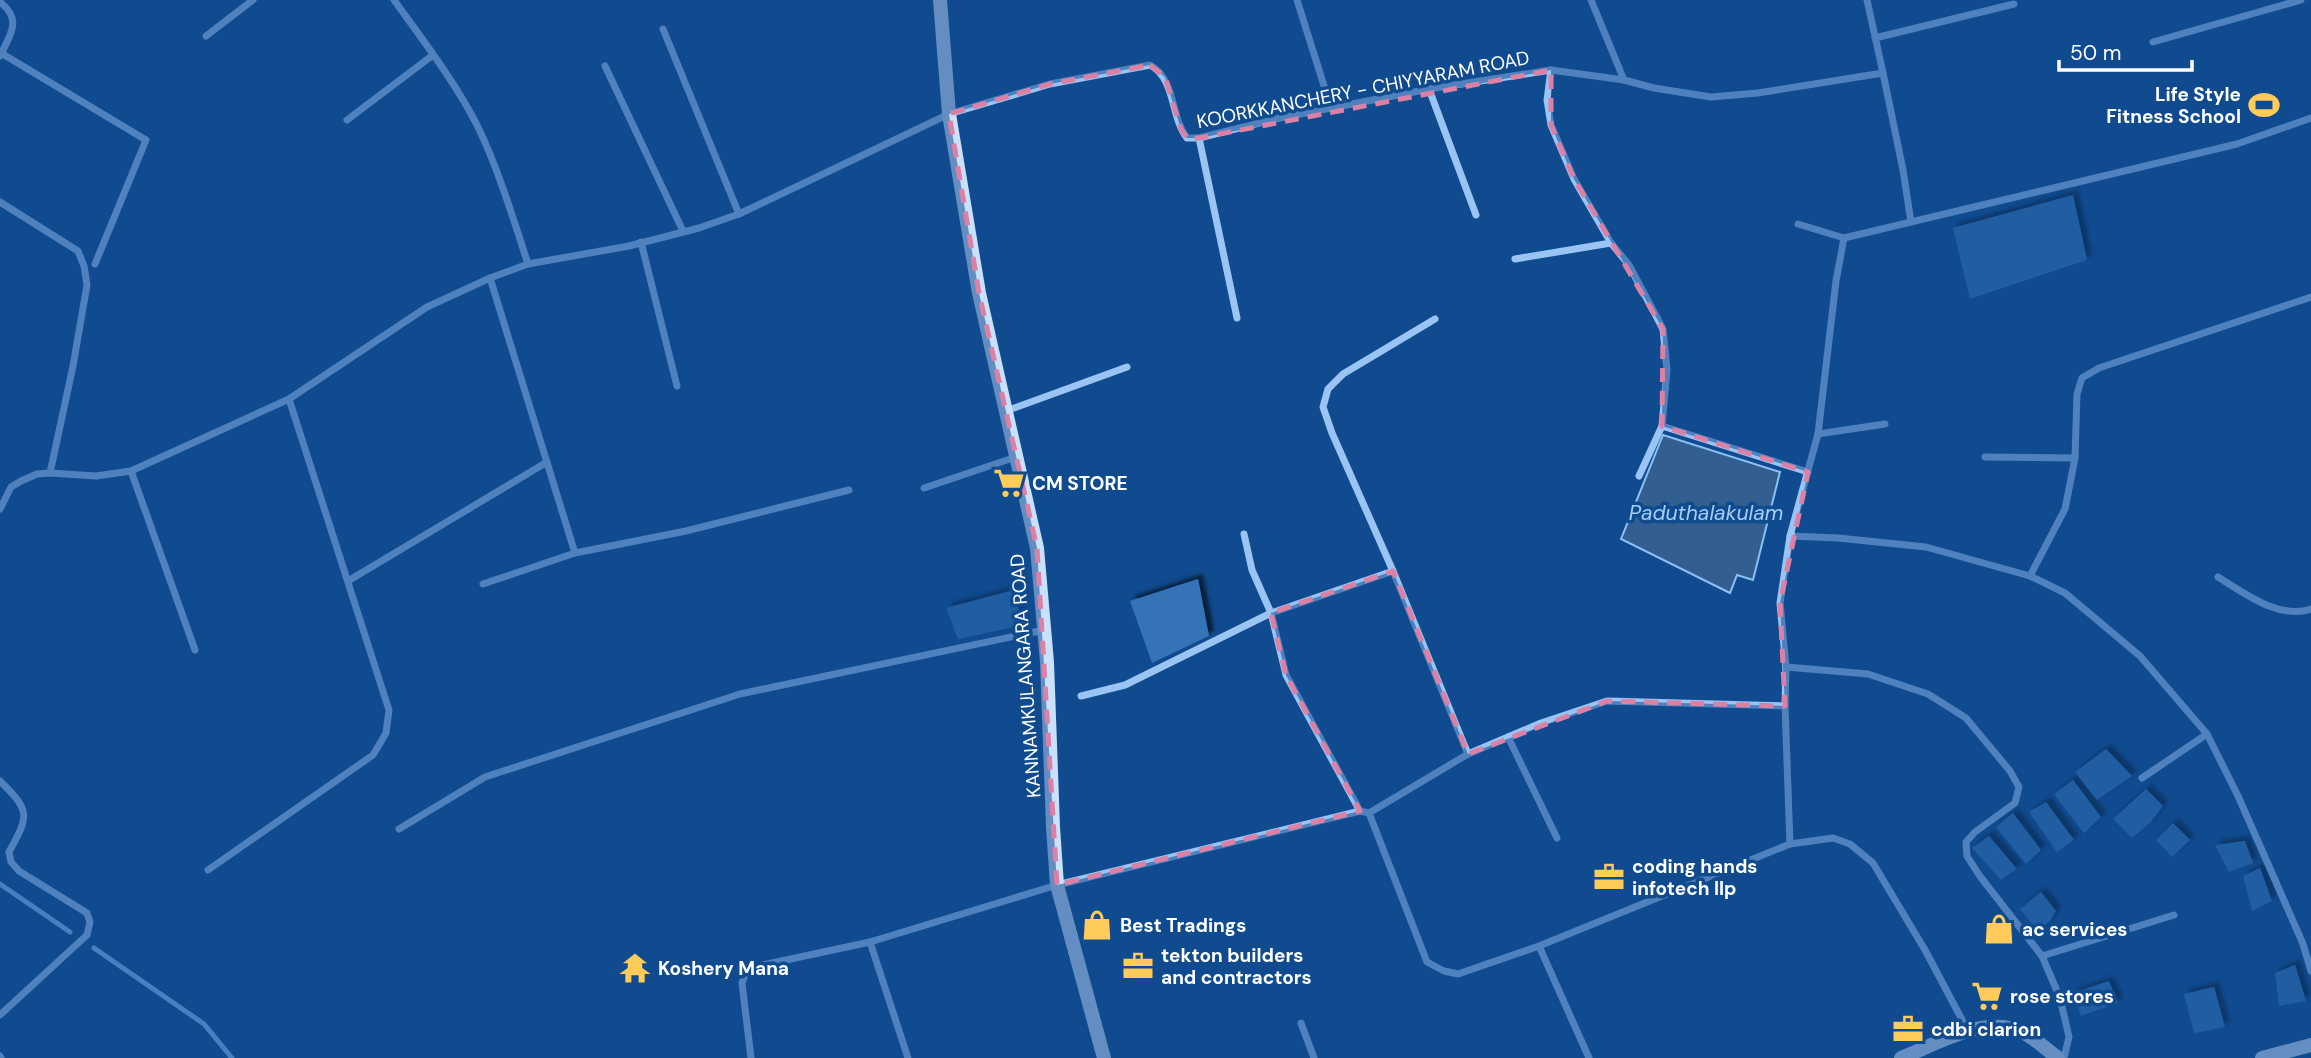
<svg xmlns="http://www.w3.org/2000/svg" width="2311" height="1058" viewBox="0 0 2311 1058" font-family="'DM Sans',sans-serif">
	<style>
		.water { fill: #325e90; stroke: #8bc0f6; stroke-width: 2 }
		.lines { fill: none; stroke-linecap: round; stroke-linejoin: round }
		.stream { stroke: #8bc0f6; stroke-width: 5 }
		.building { fill: #3473b7; filter: url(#shadow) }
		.street { stroke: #99c4f3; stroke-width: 7 }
		.secondary { stroke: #c9e1fd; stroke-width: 14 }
		.marked { fill: none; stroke: #dd80a5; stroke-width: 5; stroke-dasharray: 14 9; stroke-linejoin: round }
		.labels { text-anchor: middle; stroke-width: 7; stroke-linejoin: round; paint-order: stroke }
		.street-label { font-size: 19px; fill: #fff; stroke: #104b8f }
		.poi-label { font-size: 19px; font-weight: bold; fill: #fff; stroke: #104b8f; text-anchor: start }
		.water-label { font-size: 21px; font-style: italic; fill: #a5cefa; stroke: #104b8f }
	</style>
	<defs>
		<filter id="shadow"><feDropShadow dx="5" dy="-5" stdDeviation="2" flood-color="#0009"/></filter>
	</defs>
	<rect width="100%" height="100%" fill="#104b8f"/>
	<!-- water -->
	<path class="water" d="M1663,435L1780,472L1753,580L1737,575L1730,593L1621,539Z"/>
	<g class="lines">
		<!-- stream -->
		<g class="stream">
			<path d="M0,884L70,932"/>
			<path d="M94,948L204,1024L232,1058"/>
		</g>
	</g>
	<!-- building -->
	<g class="building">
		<path d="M2073,195L2087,260L1970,299L1953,228Z"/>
		<path d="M1198,579L1209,636L1152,663L1130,601Z"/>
		<path d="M1014,590L1023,625L958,639L946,608Z"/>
		<path d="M2106,749L2132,776L2097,800L2075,772Z"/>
		<path d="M2073,780L2101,817L2084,833L2054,794Z"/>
		<path d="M2146,789L2163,806L2151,822L2132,838L2113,819Z"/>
		<path d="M2046,802L2074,840L2057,852L2029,812Z"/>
		<path d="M2013,813L2041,850L2026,864L1996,827Z"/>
		<path d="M2173,823L2190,840L2172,857L2156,840Z"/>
		<path d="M1989,836L2017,869L2001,880L1972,848Z"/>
		<path d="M2245,841L2253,863L2229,872L2215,845Z"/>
		<path d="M2260,868L2272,901L2252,911L2243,876Z"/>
		<path d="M2041,892L2056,911L2050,921L2038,931L2020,909Z"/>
		<path d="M2295,965L2306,1001L2279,1006L2275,973Z"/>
		<path d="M2109,981L2118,1003L2081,1016L2073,993Z"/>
		<path d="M2214,987L2225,1027L2194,1033L2184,994Z"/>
	</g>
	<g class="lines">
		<!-- street -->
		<g class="street">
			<path d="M394,0C422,39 456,83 478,127C499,171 513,218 528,264"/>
			<path d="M1297,0L1331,108"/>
			<path d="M1591,0L1624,80"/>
			<path d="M0,2C23,20 10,35 0,56"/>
			<path d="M663,29L739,214"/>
			<path d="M206,36L253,0"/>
			<path d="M1875,38L2014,4"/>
			<path d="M2153,42L2301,0"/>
			<path d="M1,53L146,140L95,264"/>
			<path d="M605,66L683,231"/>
			<path d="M1551,70L1547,100L1551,125L1574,179L1611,243L1629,265L1663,329L1667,370L1662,426L1639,476"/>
			<path d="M1883,73L1903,170L1911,222"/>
			<path d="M1429,89L1476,215"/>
			<path d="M347,120L433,55"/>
			<path d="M1199,138L1237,318"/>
			<path d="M0,202L78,251L84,266L87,285L73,366L50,473"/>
			<path d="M1798,224L1844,238"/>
			<path d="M641,242L677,386"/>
			<path d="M1515,259L1611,243"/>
			<path d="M1006,411L1127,367"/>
			<path d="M1662,426L1808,472"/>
			<path d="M1818,434L1885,424"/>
			<path d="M1985,457L2075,458"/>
			<path d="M131,471L195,650"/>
			<path d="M924,488L1016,457"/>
			<path d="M0,509L11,487L21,481L37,474L50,473L96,476L131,471L289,399L427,307L490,278L528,264L629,246L699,228L739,214L949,114L1050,84L1150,65C1176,79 1170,116 1187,138H1199L1280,118L1429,89L1551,70L1624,80L1654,88L1711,97L1758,93L1883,73L1867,0"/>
			<path d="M1790,536L1818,434L1836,281L1844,238L2237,144L2311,118"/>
			<path d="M575,553L686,531L849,490"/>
			<path d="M2030,576L2065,509L2075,458L2077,394L2082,378L2099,368L2311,297"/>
			<path d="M2218,577C2244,593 2279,620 2311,609"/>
			<path d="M348,581L547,462"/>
			<path d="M483,584L575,553L490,278"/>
			<path d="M1786,667L1868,674L1928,694L1966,718L2010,771L2019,787L2015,803L1975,832L1966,842L1967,856L1979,875L2042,956L2060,998L2069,1037L2064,1058"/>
			<path d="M1081,696L1125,685L1271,613L1252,570L1244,534"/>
			<path d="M1508,737L1557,838"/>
			<path d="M1468,754L1541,723L1607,701L1785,706"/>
			<path d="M2142,778L2207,734"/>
			<path d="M0,781C31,811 29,816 9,852L11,862L19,871L87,913L90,922L87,935L0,1015"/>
			<path d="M1360,811L1286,675L1271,613L1393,571"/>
			<path d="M1369,813L1468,754L1393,571L1332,433L1323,407L1328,389L1343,374L1435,319"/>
			<path d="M399,829L485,777L740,694L1044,630"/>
			<path d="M208,870L373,755L386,733L389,710L289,399"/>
			<path d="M870,942L908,1058"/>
			<path d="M1539,946L1589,1058"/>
			<path d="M2042,956L2174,915"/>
			<path d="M1301,1023L1314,1058"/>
			<path d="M1968,1031L1925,950L1873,863L1850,844L1833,838L1790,844L1785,706L1786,667L1780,603L1790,536L1838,538L1926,547L2030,576L2065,593L2140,656L2207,734L2238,796L2272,873L2303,944L2311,971"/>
			<path d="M0,1056L1,1058"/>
			<path d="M751,1058L742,983L746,972L758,966L870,942L1057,885L1360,811L1369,813L1427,962L1444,971L1458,974L1539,946L1790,844"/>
		</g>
		<!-- secondary -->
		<g class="secondary">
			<path d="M940,0L949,114L979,293L1037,548L1047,662L1053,827L1057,885L1104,1058"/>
			<path d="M1901,1058C1937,1044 1983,1015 2022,1032C2035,1038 2047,1050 2058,1058"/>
			<path d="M2262,1058L2311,1045"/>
		</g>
	</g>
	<!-- marked area -->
	<path d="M0 0H2311V1058H0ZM1150,65L1165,77L1181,129L1187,138H1199L1551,70V125L1574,179L1663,329L1662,426L1808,472L1780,603L1785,706L1607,701L1468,754L1393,571L1271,613L1286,675L1360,811L1057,885L1037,548L979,293L949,114L1050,84Z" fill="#104b8f" fill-opacity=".55" fill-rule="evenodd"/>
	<path class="marked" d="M1150,65L1165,77L1181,129L1187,138H1199L1551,70V125L1574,179L1663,329L1662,426L1808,472L1780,603L1785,706L1607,701L1468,754L1393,571L1271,613L1286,675L1360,811L1057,885L1037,548L979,293L949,114L1050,84Z"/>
	<!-- icons -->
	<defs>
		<g id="stadium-bare" transform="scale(2.415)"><path d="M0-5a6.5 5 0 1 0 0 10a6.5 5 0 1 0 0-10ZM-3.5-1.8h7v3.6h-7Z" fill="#ffcb5b" stroke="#104b8f" stroke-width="2.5" paint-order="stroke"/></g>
		<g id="supermarket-bare" transform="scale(2.415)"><path d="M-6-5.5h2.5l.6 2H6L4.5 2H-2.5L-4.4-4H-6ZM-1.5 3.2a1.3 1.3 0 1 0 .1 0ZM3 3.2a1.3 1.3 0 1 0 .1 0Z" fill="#ffcb5b" stroke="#104b8f" stroke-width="2.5" paint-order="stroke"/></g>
		<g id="office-bare" transform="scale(2.415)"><path d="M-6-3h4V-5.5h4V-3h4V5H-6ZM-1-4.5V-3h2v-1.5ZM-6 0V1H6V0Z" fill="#ffcb5b" stroke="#104b8f" stroke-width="2.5" paint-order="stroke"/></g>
		<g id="shop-bare" transform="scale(2.415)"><path d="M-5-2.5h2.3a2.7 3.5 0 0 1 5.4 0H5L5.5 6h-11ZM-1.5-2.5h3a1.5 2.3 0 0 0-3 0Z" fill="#ffcb5b" stroke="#104b8f" stroke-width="2.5" paint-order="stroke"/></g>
		<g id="temple-bare" transform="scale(2.415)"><path d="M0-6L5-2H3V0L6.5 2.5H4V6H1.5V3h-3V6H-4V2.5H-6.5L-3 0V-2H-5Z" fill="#ffcb5b" stroke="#104b8f" stroke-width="2.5" paint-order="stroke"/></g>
	</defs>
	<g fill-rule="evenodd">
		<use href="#stadium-bare" x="2264" y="105"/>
		<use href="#supermarket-bare" x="1009" y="483"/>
		<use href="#office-bare" x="1609" y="877"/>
		<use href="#shop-bare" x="1097" y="925"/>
		<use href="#shop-bare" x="1999" y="929"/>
		<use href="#office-bare" x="1138" y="966"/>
		<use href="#temple-bare" x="635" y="968"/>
		<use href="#supermarket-bare" x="1987" y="996"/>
		<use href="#office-bare" x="1908" y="1029"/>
	</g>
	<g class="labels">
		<!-- street labels -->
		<g class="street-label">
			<text transform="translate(1363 89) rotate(-11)" y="7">KOORKKANCHERY - CHIYYARAM ROAD</text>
			<text transform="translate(1025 676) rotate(-94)" y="7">KANNAMKULANGARA ROAD</text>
		</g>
		<!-- poi labels -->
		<g class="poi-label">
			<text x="2241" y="101" text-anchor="end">Life Style<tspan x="2241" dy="22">Fitness School</tspan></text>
			<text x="1032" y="490">CM STORE</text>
			<text x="1632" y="873">coding hands<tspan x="1632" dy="22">infotech llp</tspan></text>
			<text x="1120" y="932">Best Tradings</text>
			<text x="2022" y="936">ac services</text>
			<text x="1161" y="962">tekton builders<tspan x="1161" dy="22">and contractors</tspan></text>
			<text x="658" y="975">Koshery Mana</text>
			<text x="2010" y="1003">rose stores</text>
			<text x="1931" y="1036">cdbi clarion</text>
		</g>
		<!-- water labels -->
		<g class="water-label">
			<text x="1706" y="520">Paduthalakulam</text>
		</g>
	</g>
	<!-- scale -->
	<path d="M2059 60v10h133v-10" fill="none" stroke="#ffffff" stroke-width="3.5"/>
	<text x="2070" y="60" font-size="21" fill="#ffffff" stroke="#104b8f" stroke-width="5" paint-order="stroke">50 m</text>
</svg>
